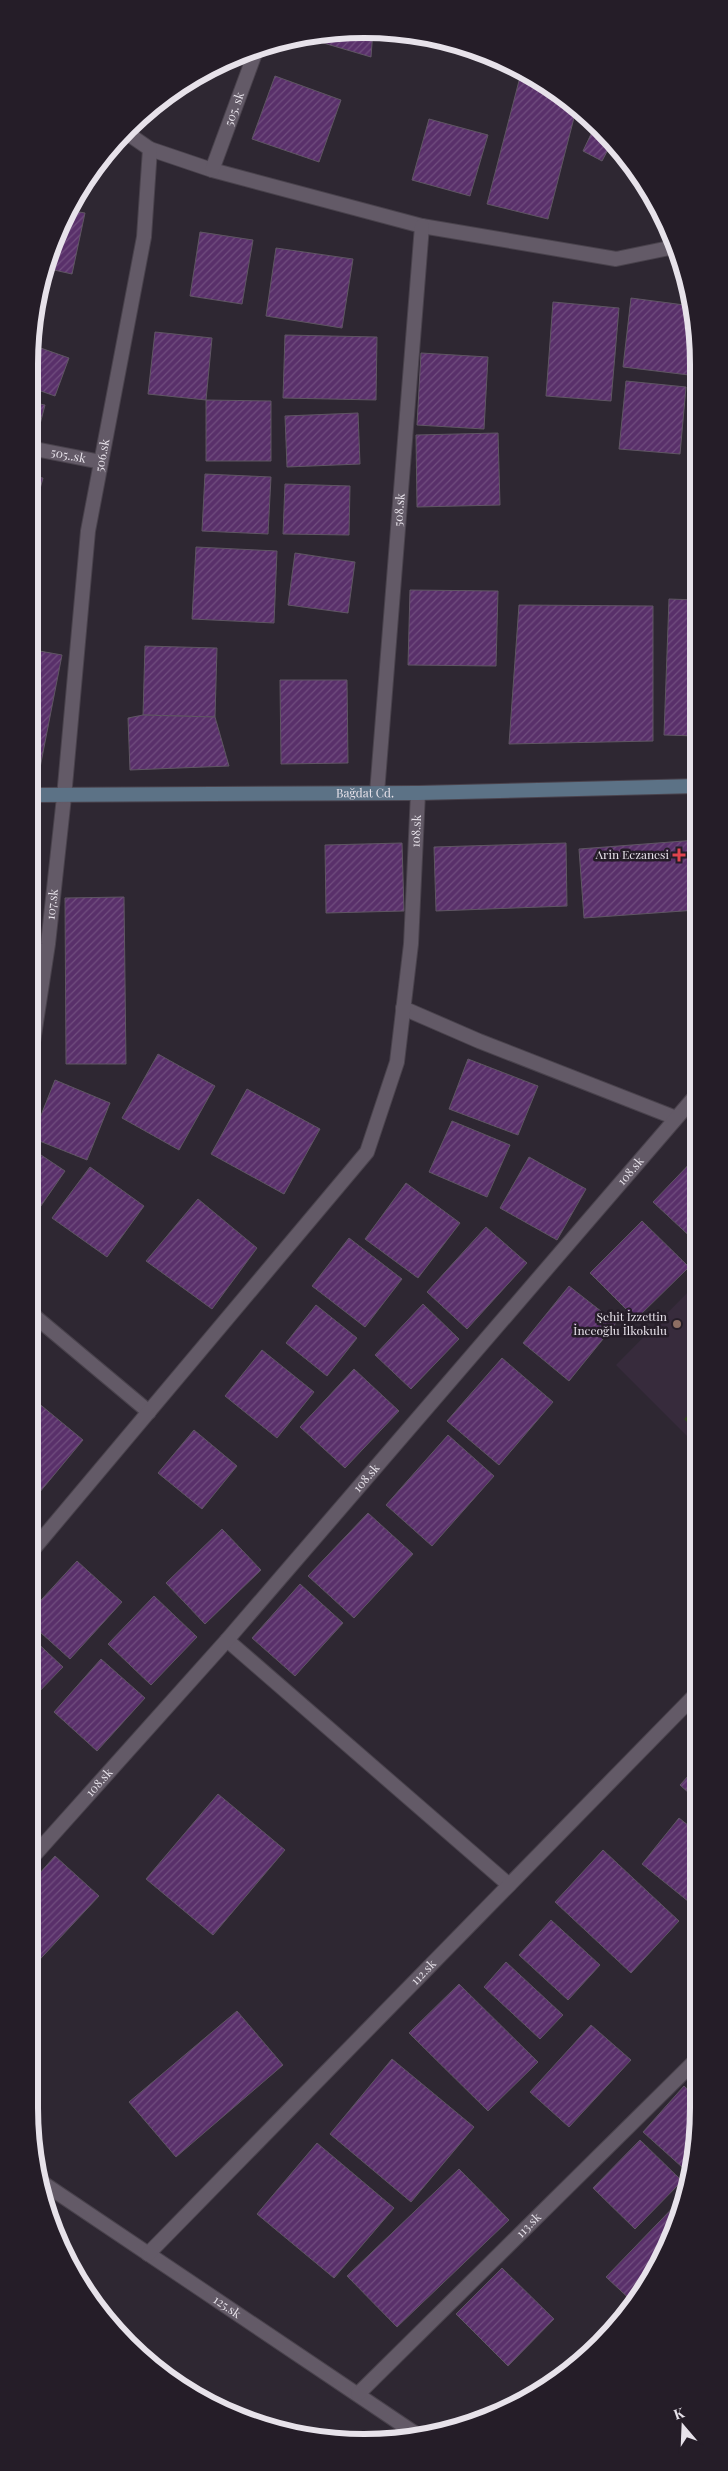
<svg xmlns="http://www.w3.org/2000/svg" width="728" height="2471" viewBox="0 0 728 2471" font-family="'Playfair Display',serif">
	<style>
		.built { fill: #372b3c }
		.green { fill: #30421d }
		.building { fill: url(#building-hatch); stroke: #5f5663 }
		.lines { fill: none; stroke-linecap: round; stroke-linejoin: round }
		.minor-casing { stroke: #49424c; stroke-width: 16 }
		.tertiary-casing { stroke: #49424c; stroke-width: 16 }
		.secondary-casing { stroke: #49424c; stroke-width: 16 }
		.minor { stroke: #635a67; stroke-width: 14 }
		.tertiary { stroke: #635a67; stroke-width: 14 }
		.secondary { stroke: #5c7286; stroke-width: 14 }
		.health-dot { fill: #e0444e; stroke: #251d28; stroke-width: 2 }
		.education-dot { fill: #8d6e63; stroke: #251d28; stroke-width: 2 }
		.labels { text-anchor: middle; stroke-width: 5; stroke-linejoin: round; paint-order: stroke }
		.street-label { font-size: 12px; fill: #e7e2ea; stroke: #251d28 }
		.poi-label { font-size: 12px; fill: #e7e2ea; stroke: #251d28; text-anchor: end }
		.rim { fill: none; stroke: #e7e2ea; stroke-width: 6 }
	</style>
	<defs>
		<pattern id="building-hatch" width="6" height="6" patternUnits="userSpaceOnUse" patternTransform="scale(1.25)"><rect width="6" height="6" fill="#59306a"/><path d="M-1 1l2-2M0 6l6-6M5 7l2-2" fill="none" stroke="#714e7f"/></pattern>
	</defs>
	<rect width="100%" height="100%" fill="#2e2732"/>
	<!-- built -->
	<path class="built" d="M698,1282V1447L616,1365Z"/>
	<!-- green -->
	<path class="green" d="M698,1406V1433L684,1419Z"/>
	<!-- building -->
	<g class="building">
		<path d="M364,29L373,30L371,57L303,37L304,35Z"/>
		<path d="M454,44L477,53L473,58Z"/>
		<path d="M275,76L341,100L319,162L252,139Z"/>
		<path d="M520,77L543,83L576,110L548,219L487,204Z"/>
		<path d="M429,119L488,135L470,196L412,180Z"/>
		<path d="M592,132L612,142L602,161L583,151Z"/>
		<path d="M68,210L85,213L72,274L45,268L54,236Z"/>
		<path d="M200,232L253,240L242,304L190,296Z"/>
		<path d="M276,248L353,259L342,328L266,316Z"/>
		<path d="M631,298L692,306L696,320L689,375L623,367Z"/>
		<path d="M553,302L619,308L611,401L546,396Z"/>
		<path d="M155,332L212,338L206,400L148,394Z"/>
		<path d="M285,335L377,337L376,400L283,398Z"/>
		<path d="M35,346L69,358L55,396L35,389Z"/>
		<path d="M421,353L488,357L484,429L417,425Z"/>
		<path d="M626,381L686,387L680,454L619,449Z"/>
		<path d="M206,400L271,401V461H206Z"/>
		<path d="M35,403L45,405L37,436H35Z"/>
		<path d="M358,413L360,464L287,467L285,416Z"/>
		<path d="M498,433L500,505L417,507L416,435Z"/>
		<path d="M205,474L271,477L268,534L202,531Z"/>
		<path d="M35,477L43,478L34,511Z"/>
		<path d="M285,484L350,486L349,535L283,534Z"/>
		<path d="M196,547L277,551L274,623L192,619Z"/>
		<path d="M295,553L355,562L348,613L288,605Z"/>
		<path d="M410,590L498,591L496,666L408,665Z"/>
		<path d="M669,599L697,600V736L664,735Z"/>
		<path d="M519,605L653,606V741L509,744Z"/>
		<path d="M145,646L217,648L215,717L143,715Z"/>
		<path d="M34,650L62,655L39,773L33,772Z"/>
		<path d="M280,680H347L348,763L281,764Z"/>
		<path d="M143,715L215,717L229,766L130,770L128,718Z"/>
		<path d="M697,840V910L584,918L579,849Z"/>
		<path d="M402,843L404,911L326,913L325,845Z"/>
		<path d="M566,843L567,906L436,911L434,847Z"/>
		<path d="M124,897L126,1064H66L65,898Z"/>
		<path d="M158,1054L215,1086L179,1150L122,1118Z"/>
		<path d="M468,1059L538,1086L518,1135L449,1109Z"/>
		<path d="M55,1080L110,1103L87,1160L32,1138Z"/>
		<path d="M247,1089L320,1129L284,1194L211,1154Z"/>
		<path d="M452,1121L510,1145L487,1197L429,1172Z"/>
		<path d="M32,1149L65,1171L34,1216L32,1214Z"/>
		<path d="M698,1155V1240L696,1242L653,1202Z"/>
		<path d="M529,1157L586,1189L557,1240L500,1208Z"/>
		<path d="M90,1167L144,1206L107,1257L52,1218Z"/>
		<path d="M406,1183L460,1223L418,1278L365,1239Z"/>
		<path d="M198,1199L257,1248L212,1309L146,1261Z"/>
		<path d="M642,1221L689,1267L636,1319L590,1273Z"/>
		<path d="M486,1227L527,1263L467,1329L427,1292Z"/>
		<path d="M349,1238L402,1279L365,1327L312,1286Z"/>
		<path d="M569,1286L616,1323L569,1381L523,1343Z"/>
		<path d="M423,1304L459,1339L411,1389L375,1355Z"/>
		<path d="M316,1305L357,1338L327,1376L286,1343Z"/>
		<path d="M262,1350L314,1392L277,1438L225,1396Z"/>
		<path d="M502,1358L553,1402L499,1465L447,1421Z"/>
		<path d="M354,1369L399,1411L345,1468L300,1427Z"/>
		<path d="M31,1397L83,1440L39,1493L31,1487Z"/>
		<path d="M194,1430L237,1466L202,1509L158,1473Z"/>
		<path d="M448,1435L494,1476L432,1546L386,1505Z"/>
		<path d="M368,1513L413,1554L354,1618L308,1576Z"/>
		<path d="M222,1529L261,1570L205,1624L166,1583Z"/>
		<path d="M77,1561L122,1602L70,1659L30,1623L31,1611Z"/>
		<path d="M300,1584L343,1623L295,1676L252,1638Z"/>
		<path d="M154,1596L197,1637L151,1685L108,1644Z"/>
		<path d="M30,1636L63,1667L30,1701Z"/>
		<path d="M101,1659L145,1698L97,1751L54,1712Z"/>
		<path d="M699,1764V1802L680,1785Z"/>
		<path d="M218,1794L285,1850L213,1935L146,1879Z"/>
		<path d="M679,1818L699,1834V1910L642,1864Z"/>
		<path d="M603,1850L679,1921L631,1973L555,1902Z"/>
		<path d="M55,1856L99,1896L29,1971L30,1884Z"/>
		<path d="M551,1920L600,1965L568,2000L519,1955Z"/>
		<path d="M506,1962L563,2015L540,2039L484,1987Z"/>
		<path d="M459,1984L538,2062L488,2111L409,2033Z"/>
		<path d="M237,2011L283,2065L176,2157L129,2102Z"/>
		<path d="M591,2025L631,2060L569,2127L530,2092Z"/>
		<path d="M392,2059L474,2127L411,2202L330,2134Z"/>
		<path d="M684,2086L699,2100L692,2176L643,2132Z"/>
		<path d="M640,2140L682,2181L635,2229L593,2188Z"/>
		<path d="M317,2143L394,2208L334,2278L257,2214Z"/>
		<path d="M459,2169L509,2220L397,2327L347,2276Z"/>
		<path d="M686,2194L674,2235L643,2293L634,2303L606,2277Z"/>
		<path d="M502,2268L554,2319L508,2366L456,2314Z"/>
	</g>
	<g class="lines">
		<!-- minor casing -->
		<g class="minor-casing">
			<g id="minor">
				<path d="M150,149L212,170L422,226L616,259L674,247"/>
				<path id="s1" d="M212,170L257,48"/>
				<path id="s2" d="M35,449L101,462"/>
				<path id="s3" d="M377,793L422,226"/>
				<path d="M403,1008L479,1041L676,1118"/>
				<path id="s4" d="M33,1042L48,944L64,797"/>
				<path d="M32,1314L149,1412"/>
				<path id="s5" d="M31,1552L367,1152L397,1062L411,944L418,793"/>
				<path d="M227,1640L509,1885"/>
				<path id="s6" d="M30,1860L227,1640L698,1093"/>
				<path id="s7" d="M37,2179L416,2434"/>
				<path id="s8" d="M148,2254L699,1691"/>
				<path id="s9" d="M358,2394L699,2057"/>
			</g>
		</g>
		<!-- tertiary casing -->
		<g class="tertiary-casing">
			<g id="tertiary">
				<path id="s10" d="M64,797L88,531L144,237L150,149L124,131"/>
			</g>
		</g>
		<!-- secondary casing -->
		<g class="secondary-casing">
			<g id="secondary">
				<path id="s11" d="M33,795L418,793L697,786"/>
			</g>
		</g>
		<!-- minor -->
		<use href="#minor" class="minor"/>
		<!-- tertiary -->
		<use href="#tertiary" class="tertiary"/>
		<!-- secondary -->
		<use href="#secondary" class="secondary"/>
	</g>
	<!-- markers -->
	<path class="health-dot" d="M676.5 847.5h5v5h5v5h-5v5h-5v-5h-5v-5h5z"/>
	<circle class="education-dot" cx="677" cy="1324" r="5"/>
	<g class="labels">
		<!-- street labels -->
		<g class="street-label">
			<text dy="4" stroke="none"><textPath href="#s1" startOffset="65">505. sk</textPath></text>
			<text dy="4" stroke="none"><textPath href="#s2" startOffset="34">505..sk</textPath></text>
			<text dy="4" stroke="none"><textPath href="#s10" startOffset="344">506.sk</textPath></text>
			<text dy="4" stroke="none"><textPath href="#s3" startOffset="284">508.sk</textPath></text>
			<text dy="4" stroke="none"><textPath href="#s11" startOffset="332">Bağdat Cd.</textPath></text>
			<text dy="4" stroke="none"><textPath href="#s5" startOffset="849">108.sk</textPath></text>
			<text dy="4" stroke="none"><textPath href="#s4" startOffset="139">107.sk</textPath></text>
			<text dy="4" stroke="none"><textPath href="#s6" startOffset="914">108.sk</textPath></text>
			<text dy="4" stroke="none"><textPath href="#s6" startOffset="509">108.sk</textPath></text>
			<text dy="4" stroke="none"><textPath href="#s6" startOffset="104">108.sk</textPath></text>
			<text dy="4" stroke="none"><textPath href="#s8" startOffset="394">112.sk</textPath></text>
			<text dy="4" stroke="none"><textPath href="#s9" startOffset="240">113.sk</textPath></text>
			<text dy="4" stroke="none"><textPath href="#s7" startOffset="229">125.sk</textPath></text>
		</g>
		<!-- poi labels -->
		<g class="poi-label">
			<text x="669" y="859">Arin Eczanesi</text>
			<text x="667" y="1321">Şehit İzzettin<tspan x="667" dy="14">İnceoğlu İlkokulu</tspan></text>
		</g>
	</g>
	<!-- crop -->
	<path d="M0 0H728V2471H0ZM364 38H364A326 326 0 0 1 690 364V2108A326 326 0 0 1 364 2434H364A326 326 0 0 1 38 2108V364A326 326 0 0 1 364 38Z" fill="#251d28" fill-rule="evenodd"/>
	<path class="rim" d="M364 38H364A326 326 0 0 1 690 364V2108A326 326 0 0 1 364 2434H364A326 326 0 0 1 38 2108V364A326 326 0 0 1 364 38Z"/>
	<!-- north arrow -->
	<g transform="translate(683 2426) rotate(341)" stroke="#251d28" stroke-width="4" paint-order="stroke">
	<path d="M0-4L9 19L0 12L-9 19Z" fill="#e7e2ea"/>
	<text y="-8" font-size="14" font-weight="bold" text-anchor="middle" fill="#e7e2ea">K</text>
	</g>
</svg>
